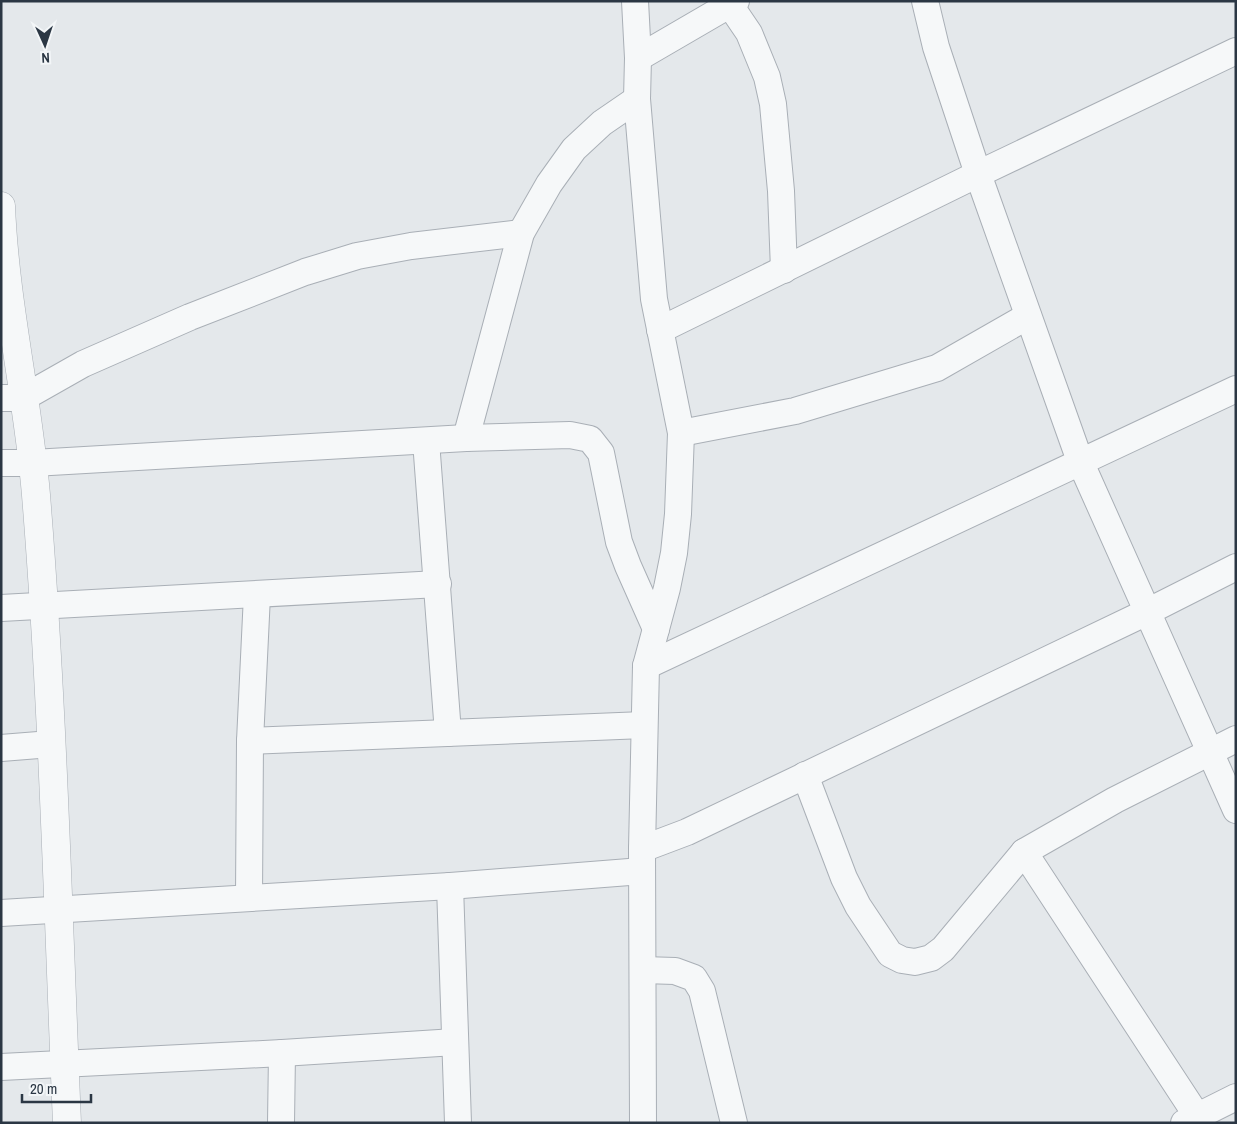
<svg xmlns="http://www.w3.org/2000/svg" width="1237" height="1124" viewBox="0 0 1237 1124" font-family="'Archivo Narrow',sans-serif">
	<style>
		.lines { fill: none; stroke-linecap: round; stroke-linejoin: round }
		.minor-casing { stroke: #a9afb6; stroke-width: 28 }
		.tertiary-casing { stroke: #a9afb6; stroke-width: 29 }
		.minor { stroke: #f6f8f9; stroke-width: 26 }
		.tertiary { stroke: #f6f8f9; stroke-width: 28 }
	</style>
	<rect width="100%" height="100%" fill="#e4e8eb"/>
	<g class="lines">
		<!-- minor casing -->
		<g class="minor-casing">
			<g id="minor">
				<path d="M635,1L638,58L637,99L654,299L681,433L678,514L674,553L667,588L646,666L642,849L643,1123"/>
				<path d="M925,1L936,47L978,174L1080,461L1236,810"/>
				<path d="M730,5L749,33L767,77L773,104L781,191L784,270"/>
				<path d="M638,58L736,1"/>
				<path d="M660,330L978,174L1236,51"/>
				<path d="M1,398H23L83,364L190,317L305,272L357,256L411,246L521,233"/>
				<path d="M681,433L795,411L937,368L1028,316"/>
				<path d="M466,438L521,233L549,184L574,149L602,123L637,99"/>
				<path d="M426,441L448,733"/>
				<path d="M1,463H33L466,438L570,435L590,439L601,453L619,542L628,566L656,629"/>
				<path d="M1,608L438,584"/>
				<path d="M646,666L1236,389"/>
				<path d="M250,741L644,725"/>
				<path d="M1,748L51,744"/>
				<path d="M805,775L844,878L858,906L890,954L902,960L915,962L931,958L943,949L1024,852L1115,800L1236,739"/>
				<path d="M642,849L687,832L1147,612L1236,567"/>
				<path d="M1024,852L1197,1116"/>
				<path d="M450,886L458,1123"/>
				<path d="M249,898L250,741L257,595"/>
				<path d="M1,913L450,886L642,871"/>
				<path d="M643,970L675,971L694,978L702,991L734,1123"/>
				<path d="M1,1067L282,1053L455,1042"/>
				<path d="M281,1123L282,1053"/>
				<path d="M1184,1123L1236,1097"/>
			</g>
		</g>
		<!-- tertiary casing -->
		<g class="tertiary-casing">
			<path id="tertiary" d="M1,206C5,304 28,398 36,495C53,704 58,914 67,1123"/>
		</g>
		<!-- minor -->
		<use href="#minor" class="minor"/>
		<!-- tertiary -->
		<use href="#tertiary" class="tertiary"/>
	</g>
	<!-- border -->
	<rect width="1237" height="1124" fill="none" stroke="#2b3744" stroke-width="5"/>
	<!-- north arrow -->
	<g transform="translate(45 45) rotate(177)" stroke="#f3f6f8" stroke-width="4" paint-order="stroke">
	<path d="M0-4L9 19L0 12L-9 19Z" fill="#2b3744"/>
	<text y="-8" font-size="14" font-weight="bold" text-anchor="middle" fill="#2b3744">N</text>
	</g>
	<!-- scale -->
	<path d="M22 1094v8h69v-8" fill="none" stroke="#2b3744" stroke-width="2.5"/>
	<text x="30" y="1094" font-size="15" fill="#2b3744" stroke="#f3f6f8" stroke-width="4" paint-order="stroke">20 m</text>
</svg>
